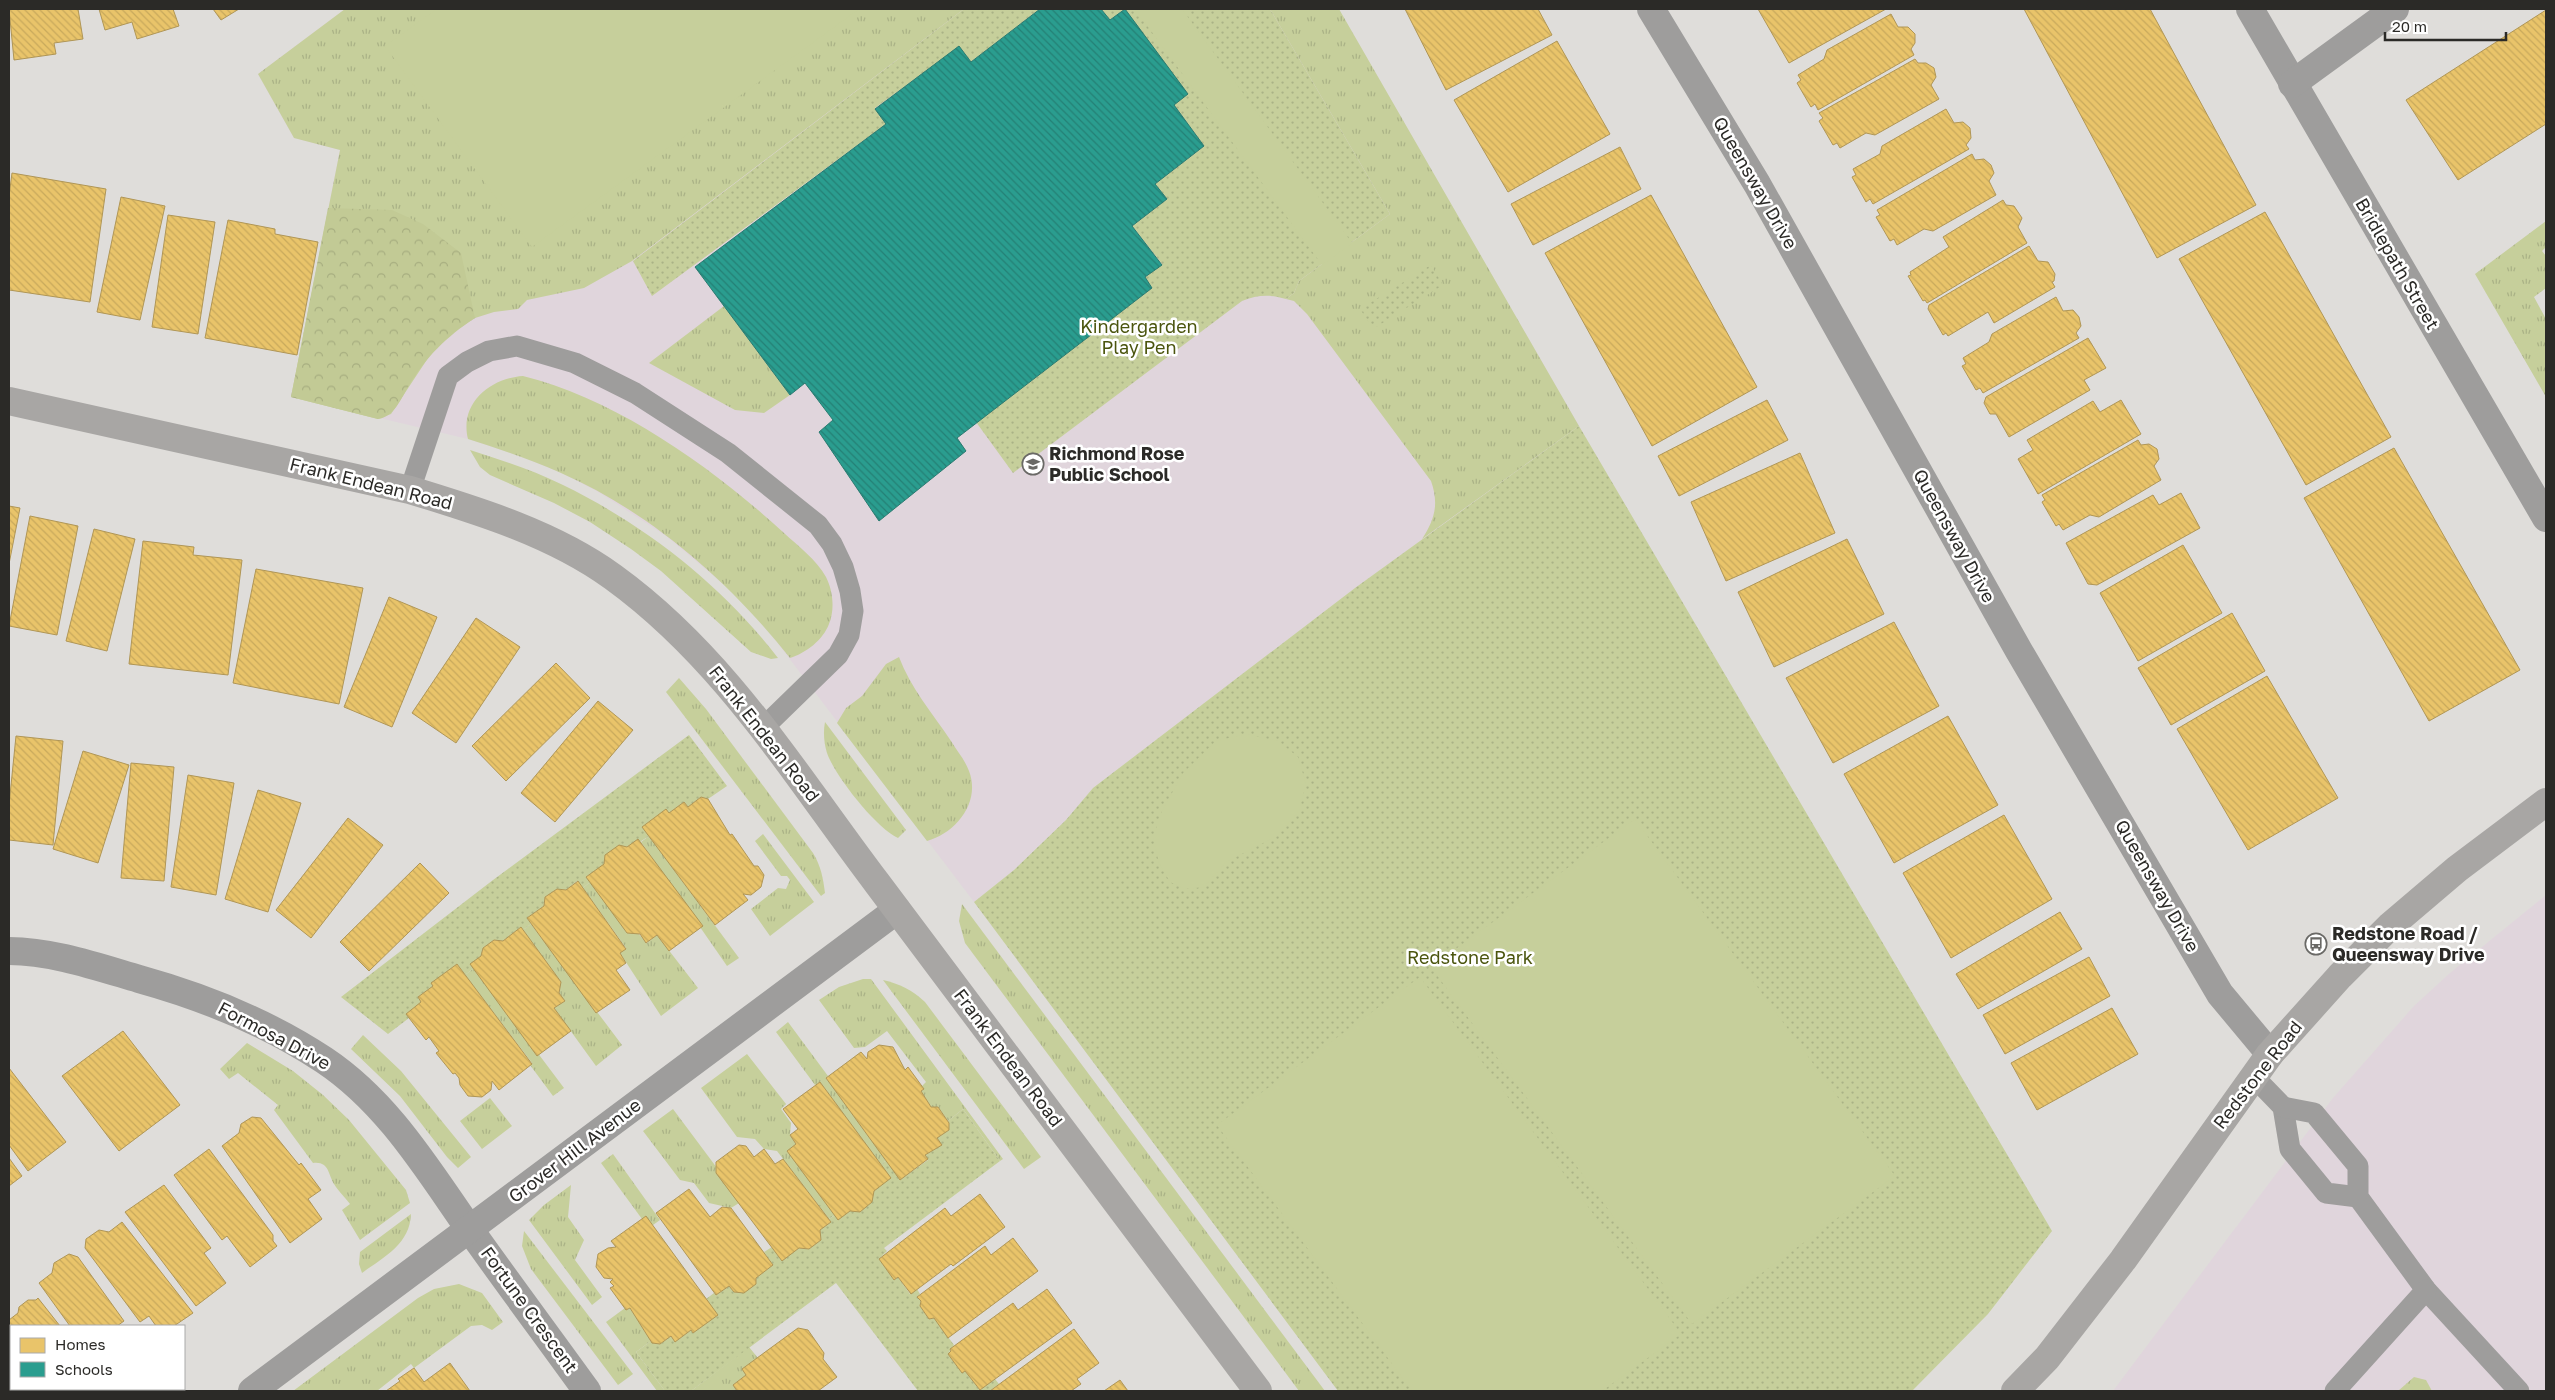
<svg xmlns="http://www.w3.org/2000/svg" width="2555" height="1400" viewBox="0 0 2555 1400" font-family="'Golos Text',sans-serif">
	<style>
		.education { fill: #e0d5dc }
		.grass { fill: url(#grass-tufts) }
		.forest { fill: url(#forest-crowns) }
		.park { fill: url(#park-dots) }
		.pitch { fill: #c6cf9b }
		.homes { fill: url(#homes-back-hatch); stroke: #b09656 }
		.schools { fill: url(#schools-back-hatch); stroke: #2a7a70 }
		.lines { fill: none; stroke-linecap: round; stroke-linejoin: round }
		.lane { stroke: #9e9d9c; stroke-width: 21 }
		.street { stroke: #9e9d9c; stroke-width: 28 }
		.secondary { stroke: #a8a6a4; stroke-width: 28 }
		.labels { text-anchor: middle; stroke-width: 5; stroke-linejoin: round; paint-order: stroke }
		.street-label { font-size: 18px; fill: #2b2a27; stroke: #fff }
		.park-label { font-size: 18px; fill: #4b550e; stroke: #fff }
		.poi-label { font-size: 18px; font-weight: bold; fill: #2b2a27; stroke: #fff; text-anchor: start }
	</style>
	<defs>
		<pattern id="grass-tufts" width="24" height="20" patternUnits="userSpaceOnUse" patternTransform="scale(1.25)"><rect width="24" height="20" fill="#c6cf9b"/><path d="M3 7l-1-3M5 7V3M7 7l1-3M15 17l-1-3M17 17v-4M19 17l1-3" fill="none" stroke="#aab286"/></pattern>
		<pattern id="forest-crowns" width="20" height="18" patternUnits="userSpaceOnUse" patternTransform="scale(1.25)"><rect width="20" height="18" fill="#c2ca95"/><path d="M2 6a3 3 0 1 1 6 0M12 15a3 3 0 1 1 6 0" fill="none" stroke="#a7ae80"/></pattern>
		<pattern id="park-dots" width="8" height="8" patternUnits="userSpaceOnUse" patternTransform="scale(1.25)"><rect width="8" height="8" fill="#c6cf9b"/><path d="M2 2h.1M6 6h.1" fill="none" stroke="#aab286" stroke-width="1.8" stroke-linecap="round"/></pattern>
		<pattern id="homes-back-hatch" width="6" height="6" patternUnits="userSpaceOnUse" patternTransform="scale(1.25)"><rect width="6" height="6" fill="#e9c46a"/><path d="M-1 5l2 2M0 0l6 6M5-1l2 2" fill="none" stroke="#c8a95c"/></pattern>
		<pattern id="schools-back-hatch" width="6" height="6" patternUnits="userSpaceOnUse" patternTransform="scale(1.25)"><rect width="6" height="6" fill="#2a9d8f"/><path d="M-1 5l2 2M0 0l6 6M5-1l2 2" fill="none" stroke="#248075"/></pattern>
	</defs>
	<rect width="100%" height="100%" fill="#dfddda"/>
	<!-- education -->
	<g class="education">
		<path d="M345,9H1338L1579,426L1355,588L1093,788L1066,820L1014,870L974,902L770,633L733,592L666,536L600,493L562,473L517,455L468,439L291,397L340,150L294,138L258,74Z"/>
		<path d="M2546,895V1391H2113L2333,1098L2414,1006L2450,973Z"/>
	</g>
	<!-- grass -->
	<g class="grass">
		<path d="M345,9H964L632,261L584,288L527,300L518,309L494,312L475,318L450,334L434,349L391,414L378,419L291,397L340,150L294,138L258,74Z"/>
		<path d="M1270,9H1339L1579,426L1422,539C1435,519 1439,504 1431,481L1307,314L1294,301L1286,299L1294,293L1299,281L1390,214Z"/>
		<path d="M2546,221V247L2542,251L2546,256V288L2534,297L2546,319V397L2475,274Z"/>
		<path d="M724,306L790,395L764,413L735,410L649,363Z"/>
		<path d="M523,376C617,399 713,468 784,533C797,545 817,560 826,577C833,591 835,609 829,624C823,640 806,653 790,658C730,582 650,512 561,473C530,459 499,449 468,439C459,403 491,378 523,376Z"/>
		<path d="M470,450C501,460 533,470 563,485C645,525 722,585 778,658L771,659L751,652L661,571L631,549L590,522L554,503L490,475L480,467Z"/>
		<path d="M899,657C910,687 933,714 951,741C957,751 965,760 969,771C981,802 956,833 927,841L837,723L846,708L862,696L886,664Z"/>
		<path d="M679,678L706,709L813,853C821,866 823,878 825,893L821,896L666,692Z"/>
		<path d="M825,722L906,830L898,838C876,828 835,776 827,753C824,743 823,732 825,722Z"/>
		<path d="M763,834L814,902L770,936L751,909L778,888L786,889L790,880L787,876H781L755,841Z"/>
		<path d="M649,836L739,958L727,966L641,842Z"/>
		<path d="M590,882L647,943L657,935L698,988L661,1016L620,953L626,948L583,888Z"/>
		<path d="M962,904L1325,1391H1299L965,943L959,921Z"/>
		<path d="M531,924L622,1045L596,1066L554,1008L565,1001L559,993L561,982L523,930Z"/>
		<path d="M474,968L564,1088L553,1096L530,1065L532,1063L465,975Z"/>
		<path d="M863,979H871L1003,1159L1000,1161L963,1109L948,1121L938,1107H931L921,1091L924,1089L922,1086L926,1082L887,1031L865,1047L854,1048L819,1000L839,987Z"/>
		<path d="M883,980C900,984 912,990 925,1002L1041,1157L1024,1169Z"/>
		<path d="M788,1022L828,1076L826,1078L886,1160L881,1165L820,1082L815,1085L776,1032Z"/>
		<path d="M363,1035L401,1071L471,1157L458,1168L447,1157L400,1096L351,1049Z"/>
		<path d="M247,1043L293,1071L323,1095L349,1120L406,1190L410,1203L360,1240L342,1210L350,1204C345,1197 338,1191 334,1184C328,1174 329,1161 313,1163L274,1110L278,1105L238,1073L229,1079L220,1069Z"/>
		<path d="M747,1054L786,1104L781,1109L791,1123L790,1135L796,1144L788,1151L835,1215L829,1219L777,1151L764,1149L755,1139L737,1137L701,1088Z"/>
		<path d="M490,1098L512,1126L482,1149L460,1121Z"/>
		<path d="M673,1109L717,1168L739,1203L731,1208L709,1203L694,1183L680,1180L643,1131Z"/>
		<path d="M613,1154L660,1220L653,1225L642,1219L601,1163Z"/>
		<path d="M571,1185L568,1217L584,1240L575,1260L602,1297L592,1305L529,1220L544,1205Z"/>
		<path d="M411,1214C410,1244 384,1257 362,1273L359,1264L360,1252Z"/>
		<path d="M524,1231L633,1374L618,1385L531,1269L522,1246Z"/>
		<path d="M459,1284L482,1293L503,1322L492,1330L482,1325L471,1326L414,1368L411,1364L377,1391H293L418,1298L434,1289Z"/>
		<path d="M625,1308L627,1310L630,1308L651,1341L636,1352L665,1391H657L606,1322Z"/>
		<path d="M749,1347L758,1358L746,1375L733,1385L736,1390L691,1391Z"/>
		<path d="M2414,1377L2426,1380L2432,1391H2398Z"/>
	</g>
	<!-- forest -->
	<path class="forest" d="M328,208L392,210L423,224L461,253L475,318C446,337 426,357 408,387C401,399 394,417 378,419L291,397Z"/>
	<!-- park -->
	<g class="park">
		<path d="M964,9H1040L971,62L959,47L875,108L886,124L652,296L633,261Z"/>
		<path d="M1101,9H1270L1390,214L1299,281L1294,293L1286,299C1270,294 1257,295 1242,301L1013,473L976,422L1152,288L1145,277L1162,264L1132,226L1167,199L1155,184L1204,146L1174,105L1125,9L1110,20Z"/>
		<path d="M1431,265L1443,285L1373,329L1360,309Z"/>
		<path d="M1579,426L2052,1231L1988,1314L1912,1391H1338L974,902L1014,870L1066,820L1093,788L1355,588Z"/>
		<path d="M689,735L727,786L708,799L701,797L688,807L684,802L669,813L666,810L649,836L586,877L590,882L583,888L577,881L566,890L557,889L545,897L544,906L527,918L531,924L523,930L521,927L503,941L494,940L483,948L481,956L471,964L474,968L465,975L457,964L432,983L433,986L418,997L421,1002L409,1018L388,1034L341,997L493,880Z"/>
		<path d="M963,1109L1000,1161L884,1248L887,1251L879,1259L894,1280L898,1277L910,1294L917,1289L920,1294L917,1297L921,1301L920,1306L929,1319L934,1318L954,1345L948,1354L962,1373L965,1371L980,1390L995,1379L999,1384L990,1391H918L836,1283L691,1391H665L636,1352L651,1341L660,1344L671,1336L675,1342L691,1330L693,1333L717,1315L706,1299L714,1293L716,1295L729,1286L734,1292L743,1293L755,1284L756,1278L773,1265L764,1252L772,1247L782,1260L799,1248L809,1249L821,1240L820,1230L831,1222L829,1219L874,1191L881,1165L886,1160L901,1179L928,1160L925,1155L941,1145L937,1138L949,1130L948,1121Z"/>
	</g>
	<!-- pitch -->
	<g class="pitch">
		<path d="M437,9H859L532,247L385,46Z"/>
		<path d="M1135,9H1182L1352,243L1322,265Z"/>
		<path d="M1246,734L1278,741L1298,757L1306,784L1299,811L1277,836L1226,862L1204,887L1185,889L1170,882L1159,863L1153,838L1162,811L1183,773L1216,741Z"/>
		<path d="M1635,819L1895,1176L1692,1324L1431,967Z"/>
		<path d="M1420,977L1681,1334L1602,1391H1412L1217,1125Z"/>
	</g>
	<!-- homes -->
	<g class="homes">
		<path d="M9,9H78L83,39L54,43L56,54L14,60Z"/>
		<path d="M99,9H173L179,26L137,39L132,22L105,30Z"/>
		<path d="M213,9H239L221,20Z"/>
		<path d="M1405,9H1538L1552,35L1446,90Z"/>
		<path d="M1758,9H1886L1789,63Z"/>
		<path d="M2024,9H2150L2256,205L2157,258Z"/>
		<path d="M2546,10V124L2458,180L2406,100Z"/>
		<path d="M1891,14L1898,27H1908L1915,34V43L1911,49L1914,55L1818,110L1815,104L1811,107L1797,83L1801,80L1798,75L1824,59L1827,50Z"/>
		<path d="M1557,41L1610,134L1508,192L1454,100Z"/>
		<path d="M1915,59L1918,63H1926L1934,68L1936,77L1931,85L1939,99L1875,135L1866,133L1840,148L1837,143L1833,145L1819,121L1823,118L1819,113Z"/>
		<path d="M1946,109L1954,123L1963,122L1970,128L1971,138L1966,145L1969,149L1873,204L1870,199L1866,202L1852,177L1856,175L1853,169L1880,154L1882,146Z"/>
		<path d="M1620,147L1641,189L1533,245L1511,204Z"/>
		<path d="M1972,154L1975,160L1984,159L1991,165L1994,173L1989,181L1996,195L1933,231L1924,229L1897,245L1894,239L1890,241L1876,217L1880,215L1877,210Z"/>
		<path d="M12,173L106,189L90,302L9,290V196Z"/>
		<path d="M1651,195L1757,387L1652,446L1545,253Z"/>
		<path d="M121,197L165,206L140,320L97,312Z"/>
		<path d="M2003,200L2006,205L2014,206L2022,218L2018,227L2027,243L1927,303L1925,300L1923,301L1908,276L1911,275L1910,272L1949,247L1943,237Z"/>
		<path d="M2265,212L2391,437L2306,485L2179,259Z"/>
		<path d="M168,215L215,222L198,334L152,327Z"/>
		<path d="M228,220L275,229V234L318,242L297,355L205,338Z"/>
		<path d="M2029,246L2038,261L2048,262L2055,274L2054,281L2052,282L2055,287L1994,323L1988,312L1948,336L1946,333L1943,335L1928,309L1929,305Z"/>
		<path d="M2056,297L2063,311L2073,310L2079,317L2081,326L2076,333L2079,338L1983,393L1980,388L1976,390L1962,366L1966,364L1963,358L1989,342L1992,334Z"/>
		<path d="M2088,338L2106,368L2084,380L2090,390L2009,437L1996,414H1990L1984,403L1986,397Z"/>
		<path d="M1767,400L1788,440L1679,496L1658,456Z"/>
		<path d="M2121,400L2141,434L2038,494L2018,459L2033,450L2027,440L2093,401L2100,412Z"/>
		<path d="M2138,440L2141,445L2149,444L2157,449L2159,459L2154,466L2161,480L2099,517L2090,515L2063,530L2059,524L2056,526L2042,502L2045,500L2042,495Z"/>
		<path d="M2394,448L2520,670L2429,721L2304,498Z"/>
		<path d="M1800,453L1835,533L1726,581L1691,502Z"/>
		<path d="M2181,493L2200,528L2097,585L2088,584L2066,543L2153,495L2159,505Z"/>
		<path d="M9,506L20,508L9,564Z"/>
		<path d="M30,516L78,526L57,635L9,626Z"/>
		<path d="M94,529L135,539L107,651L66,641Z"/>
		<path d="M1847,539L1884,614L1774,667L1738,592Z"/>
		<path d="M143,541L194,547L193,555L242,560L228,675L129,664Z"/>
		<path d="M2183,545L2222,613L2138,661L2100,593Z"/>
		<path d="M256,569L363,588L339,704L233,683Z"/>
		<path d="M389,597L437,617L392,727L344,707Z"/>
		<path d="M2232,613L2265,671L2171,725L2138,668Z"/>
		<path d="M476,618L520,647L456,743L412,713Z"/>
		<path d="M1894,622L1939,706L1833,763L1786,678Z"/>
		<path d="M556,663L590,698L506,781L472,746Z"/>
		<path d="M2267,676L2338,798L2248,850L2177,729Z"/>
		<path d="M598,701L633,730L555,822L521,793Z"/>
		<path d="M1948,716L1998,805L1894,863L1844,774Z"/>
		<path d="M16,736L63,741L53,845L9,840V805Z"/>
		<path d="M83,751L129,765L98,863L53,849Z"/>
		<path d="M131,763L174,767L164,881L121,878Z"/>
		<path d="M188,775L234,783L216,895L171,887Z"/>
		<path d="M258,790L301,803L268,912L225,899Z"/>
		<path d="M701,797L708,799L730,835L732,834L754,866H758L764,875L761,887L751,895L743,894L748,900L715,925L642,827L666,809L669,813L684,802L688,807Z"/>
		<path d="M2004,815L2052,899L1951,958L1903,873Z"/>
		<path d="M348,818L383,845L311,938L276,910Z"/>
		<path d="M638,839L703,926L669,951L657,935L646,943L640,934L627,933L586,877L604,864L605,855L619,845L627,847Z"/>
		<path d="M420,863L449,893L369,971L340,942Z"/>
		<path d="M578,881L626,949L620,953L626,963L616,970L630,990L596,1013L527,918L544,906L545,897L557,889L566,890Z"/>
		<path d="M2060,912L2082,949L1978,1009L1956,974Z"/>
		<path d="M521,927L561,982L559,993L565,1001L554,1008L571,1031L537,1056L470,964L481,956L483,948L494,940L503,941Z"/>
		<path d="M2089,957L2110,996L2005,1054L1983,1015Z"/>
		<path d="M457,964L532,1064L499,1090L492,1081L491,1090L482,1097L468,1096L460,1085L459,1078L455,1073L453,1074L436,1053L439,1051L429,1037L426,1040L406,1014L421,1002L418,997L433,986L431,983Z"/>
		<path d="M2112,1008L2138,1054L2037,1110L2011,1063Z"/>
		<path d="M123,1031L180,1105L119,1151L62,1076Z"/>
		<path d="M879,1045L893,1047L905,1070L908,1067L924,1089L921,1091L931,1107H938L949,1123V1130L937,1138L942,1145L925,1155L928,1159L900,1180L826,1078L861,1052L867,1059L868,1052Z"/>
		<path d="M9,1068L66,1142L28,1171L9,1145Z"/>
		<path d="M820,1082L891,1178L874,1191L872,1202L860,1212L850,1211L838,1220L787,1151L796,1144L790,1135L798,1129L783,1109Z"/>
		<path d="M252,1117L261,1118L299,1165L301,1163L321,1190L308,1199L322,1219L290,1243L222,1146L239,1133L241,1124Z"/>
		<path d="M739,1145L746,1146L754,1157L764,1149L775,1164L783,1159L831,1222L820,1230L821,1240L809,1249L799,1248L782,1261L716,1173V1162Z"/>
		<path d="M209,1149L273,1235V1241L277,1246L250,1267L227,1236L222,1240L174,1175Z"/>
		<path d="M9,1158L22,1176L9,1186Z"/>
		<path d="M164,1185L211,1248L204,1253L226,1283L196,1306L125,1212Z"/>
		<path d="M689,1189L710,1217L722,1207L731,1208L773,1265L756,1278V1284L744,1293L734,1292L729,1286L716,1295L656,1213Z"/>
		<path d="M980,1194L1005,1227L953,1266L951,1264L911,1294L898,1277L894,1280L879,1259L945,1208L951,1216Z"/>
		<path d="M646,1216L718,1315L693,1333L691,1330L675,1342L671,1336L660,1344L652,1343L630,1308L626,1310L610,1288L614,1286L610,1282L613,1279L604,1278L596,1267L598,1254L608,1248L616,1247L611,1241Z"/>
		<path d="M122,1222L193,1313L174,1326H156L149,1316L140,1322L85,1248L86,1239L99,1230L109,1232Z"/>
		<path d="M1013,1238L1038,1271L948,1338L934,1318L929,1319L920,1306L921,1301L917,1297L985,1246L991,1255Z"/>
		<path d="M69,1254L78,1257L124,1321L117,1326H70L39,1283L52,1273L54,1263Z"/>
		<path d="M1047,1289L1072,1323L980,1390L965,1371L962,1373L948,1354L951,1351L950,1349L1013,1303L1018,1310Z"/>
		<path d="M38,1298L60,1326H11V1338L9,1335V1320L18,1313L19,1307L28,1300H36Z"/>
		<path d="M798,1328L808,1330L824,1353L823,1359L837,1377L818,1391H737L733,1385L746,1375L742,1369Z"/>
		<path d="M1074,1329L1099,1363L1077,1379L1081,1384L1071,1391H990Z"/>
		<path d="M9,1351L11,1354V1389H37L38,1391H9Z"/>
		<path d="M450,1363L470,1391H386L400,1381L398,1379L414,1368L424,1382Z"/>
		<path d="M1120,1380L1128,1391H1104Z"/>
	</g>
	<!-- schools -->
	<path class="schools" d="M1040,9H1101L1110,20L1125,9L1188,94L1174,105L1204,146L1155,184L1167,199L1132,226L1162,265L1145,277L1152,288L957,438L966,451L879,521L819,432L833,420L805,383L790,395L695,267L886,124L875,109L959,46L971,62Z"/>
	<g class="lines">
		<!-- lane -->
		<g class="lane">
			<path d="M410,490L448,376L467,362L489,351L517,346L575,363L635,393L728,453L818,525L832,544L843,567L850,591L853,611L849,635L838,655L764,727"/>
			<path d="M2254,1077L2283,1107L2290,1149L2326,1193L2358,1197"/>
			<path d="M2283,1107L2314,1113L2358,1166V1197L2426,1290L2519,1391"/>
			<path d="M2335,1391L2426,1290"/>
		</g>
		<!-- street -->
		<g class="street">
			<path d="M1651,9L1757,184L2019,651L2220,994L2270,1054"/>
			<path d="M2250,9L2546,518"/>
			<path d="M2292,84L2395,9"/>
			<path d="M9,951C52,951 98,967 139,979C204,997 268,1023 324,1060C387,1102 426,1167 468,1227C507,1282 548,1337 587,1391"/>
			<path d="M252,1391L897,910"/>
		</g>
		<!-- secondary -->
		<g class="secondary">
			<path d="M9,401L410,490C479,511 554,534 613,577C725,658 795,775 877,883C1004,1052 1131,1222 1258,1391"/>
			<path d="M2015,1391L2047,1358L2123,1260L2270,1054L2340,976L2390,926L2457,869L2546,802"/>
		</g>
	</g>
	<!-- icons -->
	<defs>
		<g id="school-ring" transform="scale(1.125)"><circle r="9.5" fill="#fff" stroke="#6a6966" stroke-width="1.5"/><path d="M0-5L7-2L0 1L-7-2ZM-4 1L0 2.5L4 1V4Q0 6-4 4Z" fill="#6a6966"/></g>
		<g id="bus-ring" transform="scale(1.125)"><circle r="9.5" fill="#fff" stroke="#6a6966" stroke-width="1.5"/><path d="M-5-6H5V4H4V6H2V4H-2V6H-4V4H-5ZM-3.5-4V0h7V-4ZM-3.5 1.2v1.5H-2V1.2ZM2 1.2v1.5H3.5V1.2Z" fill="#6a6966"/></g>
	</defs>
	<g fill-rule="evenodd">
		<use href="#school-ring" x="1033" y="464"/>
		<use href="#bus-ring" x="2316" y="944"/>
	</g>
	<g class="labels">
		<!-- street labels -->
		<g class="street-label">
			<text transform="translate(1755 183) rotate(60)" y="6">Queensway Drive</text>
			<text transform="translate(2397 264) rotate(60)" y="6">Bridlepath Street</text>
			<text transform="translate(371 484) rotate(14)" y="6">Frank Endean Road</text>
			<text transform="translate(1954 536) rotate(61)" y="6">Queensway Drive</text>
			<text transform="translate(764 734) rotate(52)" y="6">Frank Endean Road</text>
			<text transform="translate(2157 886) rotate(60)" y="6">Queensway Drive</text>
			<text transform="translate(274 1036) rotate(28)" y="6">Formosa Drive</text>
			<text transform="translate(1008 1058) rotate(53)" y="6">Frank Endean Road</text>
			<text transform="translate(2258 1075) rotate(-52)" y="6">Redstone Road</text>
			<text transform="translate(575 1151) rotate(-37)" y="6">Grover Hill Avenue</text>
			<text transform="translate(529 1310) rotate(54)" y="6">Fortune Crescent</text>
		</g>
		<!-- park labels -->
		<g class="park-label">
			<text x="1139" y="333">Kindergarden<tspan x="1139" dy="21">Play Pen</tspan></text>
			<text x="1470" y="964">Redstone Park</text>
		</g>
		<!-- poi labels -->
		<g class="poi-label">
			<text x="1049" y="460">Richmond Rose<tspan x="1049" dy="21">Public School</tspan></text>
			<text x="2332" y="940">Redstone Road /<tspan x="2332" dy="21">Queensway Drive</tspan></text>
		</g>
	</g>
	<!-- border -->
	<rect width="2555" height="1400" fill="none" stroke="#2b2a27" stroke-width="20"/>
	<!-- legend -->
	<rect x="10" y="1325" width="175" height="65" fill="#ffffff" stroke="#aaaaa9"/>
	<rect x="20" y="1338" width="25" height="15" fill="#e9c46a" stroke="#aaaaa9"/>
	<text x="55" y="1350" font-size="15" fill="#2b2a27">Homes</text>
	<rect x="20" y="1362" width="25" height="15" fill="#2a9d8f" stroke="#aaaaa9"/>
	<text x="55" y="1375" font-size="15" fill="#2b2a27">Schools</text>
	<!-- scale -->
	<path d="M2385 32v8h121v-8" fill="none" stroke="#2b2a27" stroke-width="2.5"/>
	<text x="2392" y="32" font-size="15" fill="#2b2a27" stroke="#ffffff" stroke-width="4" paint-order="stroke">20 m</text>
</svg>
